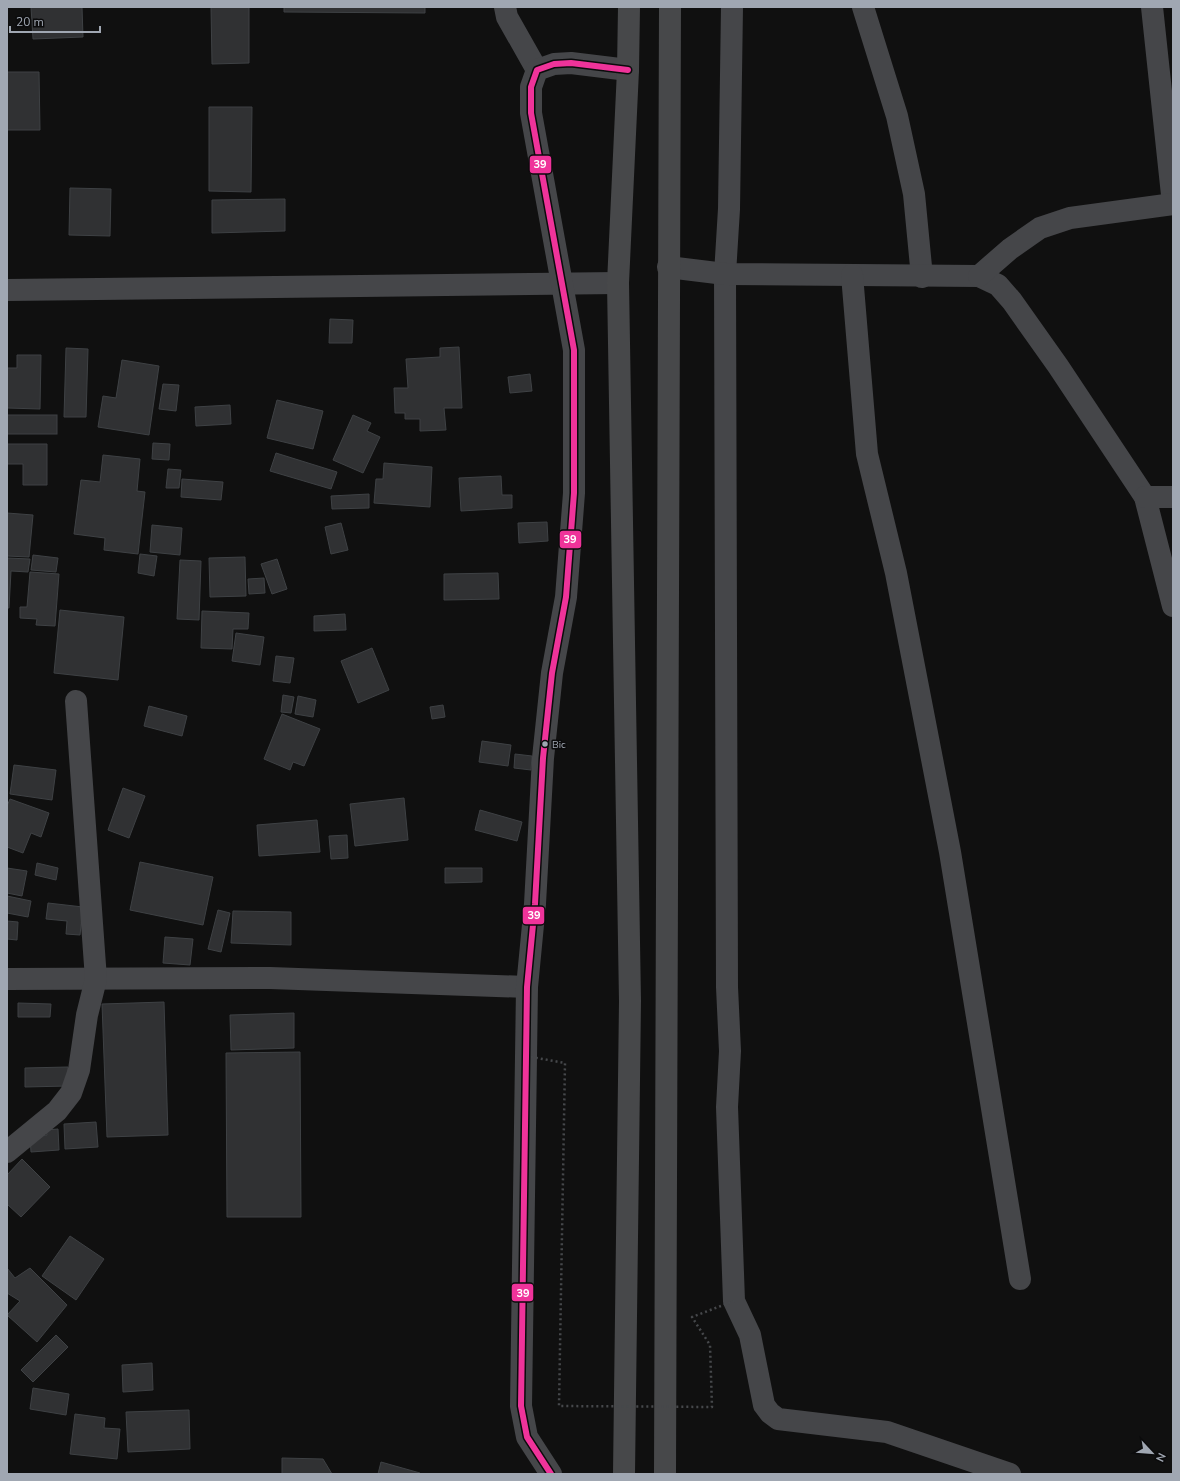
<svg xmlns="http://www.w3.org/2000/svg" width="1180" height="1481" viewBox="0 0 1180 1481" font-family="'Nunito Sans',sans-serif">
	<style>
		.building { fill: #303133; stroke: #3e4144 }
		.lines { fill: none; stroke-linecap: round; stroke-linejoin: round }
		.minor { stroke: #454649; stroke-width: 22 }
		.highway { stroke: #47484a; stroke-width: 22 }
		.path-bridge { stroke: #46484b; stroke-width: 2.5; stroke-dasharray: 2 3; stroke-linecap: butt }
		.bus-1-casing { stroke: #0b0b0c; stroke-width: 9 }
		.bus-1 { stroke: #ef339a; stroke-width: 6 }
		.bus-dot { fill: #a0a7b2; stroke: #0b0b0c; stroke-width: 1.5 }
		.labels { text-anchor: middle; stroke-width: 3; stroke-linejoin: round; paint-order: stroke }
		.bus-label { font-size: 10px; fill: #a0a7b2; stroke: #0b0b0c; text-anchor: start }
		.line-badge { stroke: #0b0b0c; stroke-width: 1.5 }
		.badge-label { font-size: 11px; text-anchor: middle; font-weight: bold; fill: #fff }
	</style>
	<rect width="100%" height="100%" fill="#101010"/>
	<!-- building -->
	<g class="building">
		<path d="M31,7H82L83,37L33,39Z"/>
		<path d="M211,7H249V63L212,64Z"/>
		<path d="M284,7H425V13L284,12Z"/>
		<path d="M7,72H39L40,130H7Z"/>
		<path d="M209,107H252L251,192L209,191Z"/>
		<path d="M70,188L111,189L110,236L69,235Z"/>
		<path d="M285,199V231L212,233V200Z"/>
		<path d="M330,319L353,320L352,343H329Z"/>
		<path d="M459,347L462,408H444L446,430L420,431V419H405V413H395L394,388H408L406,359L440,357V348Z"/>
		<path d="M66,348L88,349L86,417H64Z"/>
		<path d="M17,355H41L40,409L7,408V368H17Z"/>
		<path d="M122,360L159,366L149,435L98,427L103,396L116,398Z"/>
		<path d="M530,374L532,391L510,393L508,377Z"/>
		<path d="M163,384L179,385L176,411L159,409Z"/>
		<path d="M277,400L323,411L313,449L267,438Z"/>
		<path d="M230,405L231,424L196,426L195,407Z"/>
		<rect x="7" y="415" width="50" height="19"/>
		<path d="M353,415L371,423L367,431L380,437L363,473L333,460Z"/>
		<path d="M153,443L170,444L169,460L152,459Z"/>
		<path d="M7,444H47V485H23V464H7Z"/>
		<path d="M276,453L337,472L331,489L270,471Z"/>
		<path d="M103,455L140,459L137,491L145,492L138,554L104,550L105,538L74,534L81,480L100,482Z"/>
		<path d="M384,463L432,467L430,507L374,503L376,479H383Z"/>
		<path d="M168,469L181,470L179,488H166Z"/>
		<path d="M501,476L502,495H512V508L461,511L459,478Z"/>
		<path d="M182,479L223,482L221,500L181,497Z"/>
		<path d="M369,494V508L332,509L331,496Z"/>
		<path d="M7,513L33,515L29,557L7,556Z"/>
		<path d="M547,522L548,541L519,543L518,523Z"/>
		<path d="M341,523L348,550L331,554L325,527Z"/>
		<path d="M152,525L182,528L180,555L150,552Z"/>
		<path d="M140,554L157,556L154,576L138,573Z"/>
		<path d="M33,555L58,558L56,572L31,570Z"/>
		<path d="M245,557L246,596L210,597L209,558Z"/>
		<path d="M7,558L30,559L28,572L11,571L9,608H7Z"/>
		<path d="M277,559L287,589L272,594L261,564Z"/>
		<path d="M180,560L201,561L199,620L177,619Z"/>
		<path d="M30,572L59,574L55,626L36,625L37,619L20,618V607H27Z"/>
		<path d="M498,573L499,599L444,600V574Z"/>
		<path d="M264,578L265,593L249,594L248,579Z"/>
		<path d="M60,610L124,617L118,680L54,673Z"/>
		<path d="M202,611L249,613L248,629H233L232,649L201,648Z"/>
		<path d="M345,614L346,630L314,631V616Z"/>
		<path d="M236,633L264,637L260,665L232,661Z"/>
		<path d="M372,648L389,690L358,703L341,661Z"/>
		<path d="M276,656L294,658L290,683L273,681Z"/>
		<path d="M283,695L294,697L291,713L281,712Z"/>
		<path d="M298,696L316,700L313,717L295,714Z"/>
		<path d="M443,705L445,717L432,719L430,707Z"/>
		<path d="M149,706L187,716L182,736L144,726Z"/>
		<path d="M282,714L320,729L304,766L293,762L290,770L264,759Z"/>
		<path d="M482,741L511,745L508,766L479,762Z"/>
		<path d="M515,754L532,756L531,770L514,768Z"/>
		<path d="M14,765L56,770L52,800L10,794Z"/>
		<path d="M123,788L145,796L129,838L108,830Z"/>
		<path d="M404,798L408,840L355,846L350,804Z"/>
		<path d="M10,799L49,813L41,837L31,833L23,853L7,847V806Z"/>
		<path d="M480,810L522,822L517,841L475,830Z"/>
		<path d="M317,820L320,852L259,856L257,825Z"/>
		<path d="M347,835L348,858L331,859L329,836Z"/>
		<path d="M140,862L213,877L203,925L130,910Z"/>
		<path d="M37,863L58,868L56,880L35,875Z"/>
		<path d="M7,868L27,871L22,896L7,893Z"/>
		<path d="M445,868H482V882L445,883Z"/>
		<path d="M7,896L31,901L28,917L7,913Z"/>
		<path d="M48,903L83,907L80,935L66,934L67,921L46,919Z"/>
		<path d="M218,910L230,913L221,952L208,949Z"/>
		<path d="M233,911L291,912V945L231,943Z"/>
		<path d="M7,921L18,922L17,940L7,939Z"/>
		<path d="M165,937L193,939L190,965L163,963Z"/>
		<path d="M164,1002L168,1135L107,1137L102,1004Z"/>
		<path d="M18,1003L51,1004L50,1017H18Z"/>
		<path d="M294,1013V1048L231,1050L230,1015Z"/>
		<path d="M300,1052L301,1217H227L226,1053Z"/>
		<path d="M68,1067V1086L25,1087V1068Z"/>
		<path d="M96,1122L98,1147L65,1149L64,1124Z"/>
		<path d="M58,1129L59,1150L31,1152L30,1137L47,1135L46,1130Z"/>
		<path d="M22,1159L50,1187L21,1217L7,1204V1175Z"/>
		<path d="M70,1236L104,1259L76,1300L42,1276Z"/>
		<path d="M7,1268L15,1278L30,1268L67,1305L37,1342L7,1315L20,1301L7,1293Z"/>
		<path d="M56,1335L68,1347L33,1382L21,1370Z"/>
		<path d="M152,1363L153,1390L123,1392L122,1365Z"/>
		<path d="M33,1388L69,1394L66,1415L30,1409Z"/>
		<path d="M189,1410L190,1449L128,1452L126,1412Z"/>
		<path d="M75,1414L105,1418L104,1428L120,1429L117,1459L70,1454Z"/>
		<path d="M282,1458L323,1459L332,1474H282Z"/>
		<path d="M381,1462L420,1473V1474H378Z"/>
	</g>
	<g class="lines">
		<!-- minor -->
		<g class="minor">
			<path d="M505,7L507,17L537,70"/>
			<path d="M732,7L729,209L725,274L727,987L730,1051L727,1107L734,1301L750,1335L764,1405L770,1413L778,1419L887,1432L1010,1474"/>
			<path d="M863,7L897,116L914,194L922,277"/>
			<path d="M1152,7L1173,204"/>
			<path d="M668,267L725,274L979,276L998,285L1012,301L1058,366L1145,497L1173,606"/>
			<path d="M852,275L867,454L896,573L950,852L1020,1279"/>
			<path d="M979,276L1010,249L1040,228L1070,218L1173,204"/>
			<path d="M7,290L618,283"/>
			<path d="M1145,497H1173"/>
			<path d="M7,979L270,978L527,987"/>
			<path d="M7,1152L57,1111L71,1093L79,1070L87,1015L96,979L76,701"/>
			<path d="M551,1474L527,1437L521,1406L527,987L535,904L543,758L552,673L566,597L574,493V350L531,113V87L537,70L554,64L571,63L628,70"/>
		</g>
		<!-- highway -->
		<g class="highway">
			<path d="M624,1474L630,1001L618,283L628,70L629,7"/>
			<path d="M665,1474L670,7"/>
		</g>
		<!-- path-bridge -->
		<path class="path-bridge" d="M526,1056L565,1063L559,1406L712,1407L710,1345L692,1317L734,1301"/>
		<!-- bus-1 casing -->
		<g class="bus-1-casing">
			<path id="bus-1" d="M551,1474L527,1437L521,1406L527,987L535,904L543,758L552,673L566,597L574,493V350L531,113V87L537,70L554,64L571,63L628,70"/>
		</g>
		<!-- bus-1 -->
		<use href="#bus-1" class="bus-1"/>
	</g>
	<!-- markers -->
	<circle class="bus-dot" cx="545" cy="744" r="3.5"/>
	<g class="labels">
		<!-- bus labels -->
		<g class="bus-label">
			<text x="552" y="748">Bic</text>
		</g>
	</g>
	<g class="line-badge">
		<rect x="529" y="155" width="23" height="19" rx="4" fill="#ef339a"/>
		<rect x="559" y="530" width="23" height="19" rx="4" fill="#ef339a"/>
		<rect x="522" y="906" width="23" height="19" rx="4" fill="#ef339a"/>
		<rect x="511" y="1283" width="23" height="19" rx="4" fill="#ef339a"/>
	</g>
	<g class="badge-label">
		<text x="540" y="168">39</text>
		<text x="570" y="543">39</text>
		<text x="534" y="919">39</text>
		<text x="523" y="1297">39</text>
	</g>
	<!-- border -->
	<rect width="1180" height="1481" fill="none" stroke="#a0a7b2" stroke-width="16"/>
	<!-- north arrow -->
	<g transform="translate(1152 1453) rotate(116)" stroke="#0b0b0c" stroke-width="3" paint-order="stroke">
	<path d="M0-3L7 15L0 10L-7 15Z" fill="#a0a7b2"/>
	<text y="-6" font-size="11" font-weight="bold" text-anchor="middle" fill="#a0a7b2">N</text>
	</g>
	<!-- scale -->
	<path d="M10 26v6h90v-6" fill="none" stroke="#a0a7b2" stroke-width="2"/>
	<text x="16" y="26" font-size="12" fill="#a0a7b2" stroke="#0b0b0c" stroke-width="3" paint-order="stroke">20 m</text>
</svg>
